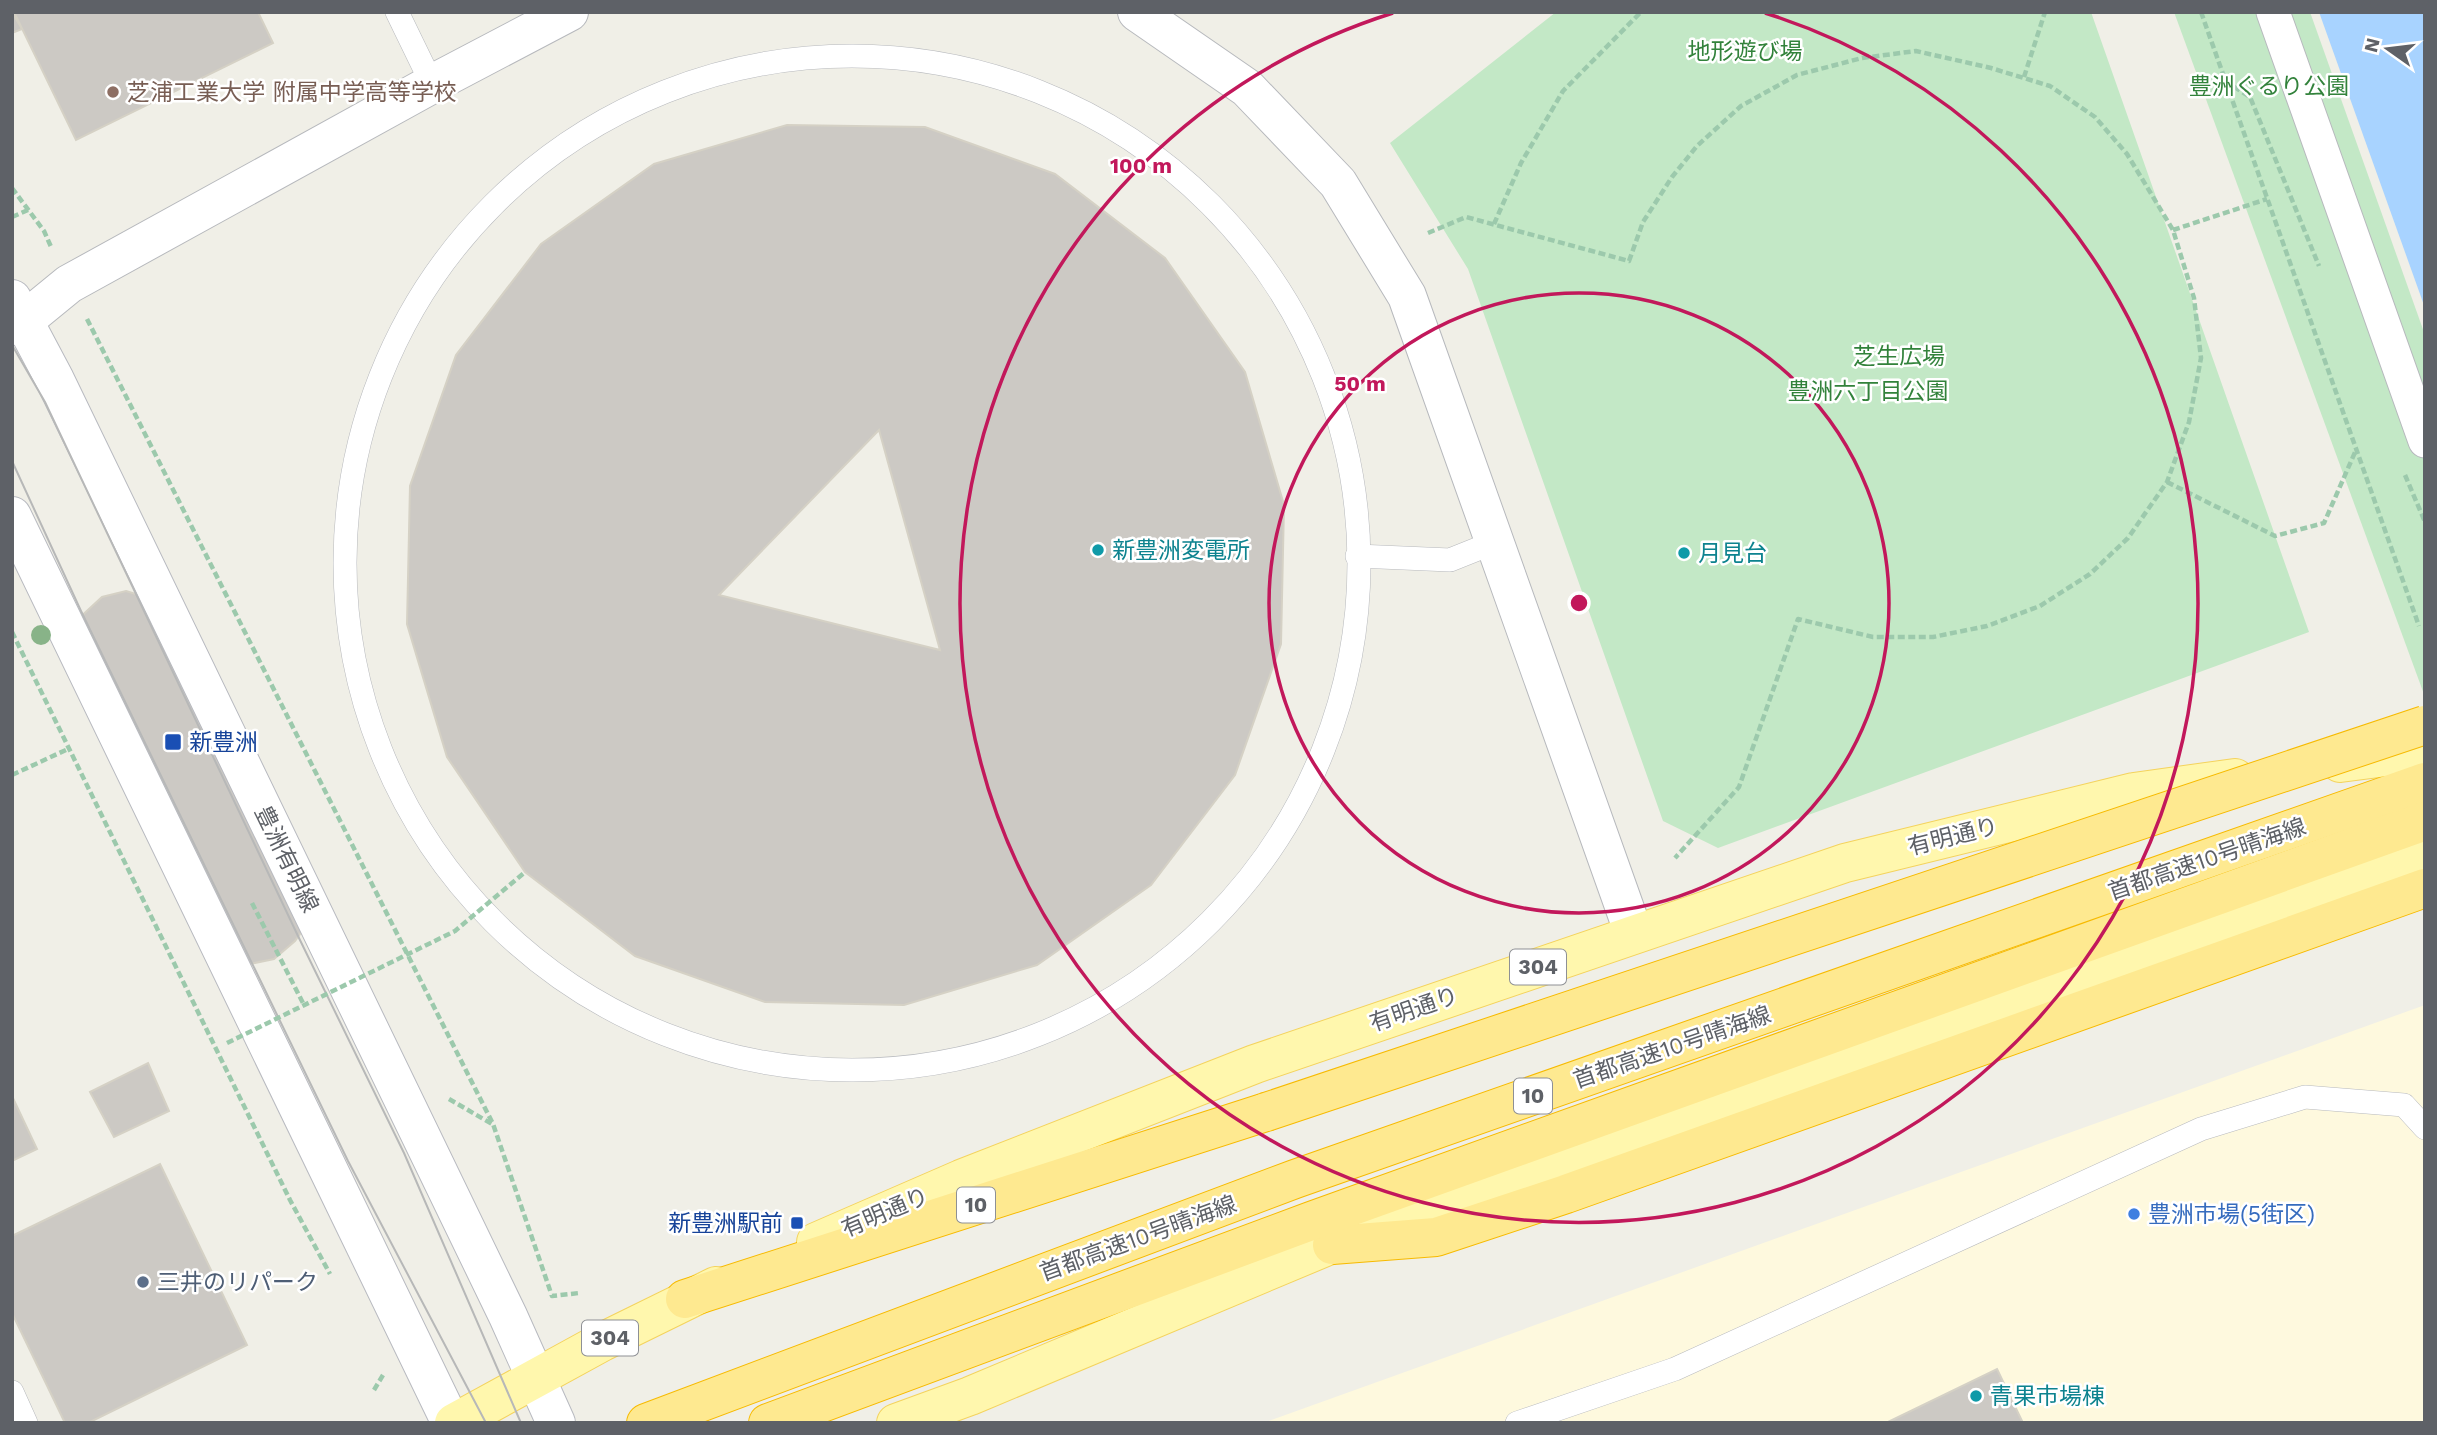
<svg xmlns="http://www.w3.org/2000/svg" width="2437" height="1435" viewBox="0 0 2437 1435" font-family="'Work Sans','Noto Sans JP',sans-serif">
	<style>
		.commercial { fill: #fef9de }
		.green { fill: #c3e8c6 }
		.water { fill: #a8d3ff }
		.building { fill: #ccc9c4; stroke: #d5d1c5; stroke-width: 2; fill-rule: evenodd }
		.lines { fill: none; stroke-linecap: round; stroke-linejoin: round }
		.service-casing { stroke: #b7b9bd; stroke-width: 24 }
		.pedestrian-casing { stroke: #b7b9bd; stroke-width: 35 }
		.tertiary-casing { stroke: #b7b9bd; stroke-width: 40 }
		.secondary-casing { stroke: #b8bac0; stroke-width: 40 }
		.primary-casing { stroke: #f4d35d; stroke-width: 40 }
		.motorway-casing { stroke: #f7ba00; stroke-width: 40 }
		.path { stroke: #9cc9ac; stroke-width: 4.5; stroke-dasharray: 7 3.5; stroke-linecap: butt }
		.service { stroke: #fff; stroke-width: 23 }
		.pedestrian { stroke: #fff; stroke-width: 33 }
		.tertiary { stroke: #fff; stroke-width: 38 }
		.secondary { stroke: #fff; stroke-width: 38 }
		.primary { stroke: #fff7ad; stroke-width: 38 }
		.motorway { stroke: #fee990; stroke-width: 38 }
		.tram { stroke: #b7b8b8; stroke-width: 2 }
		.motorway-bridge-casing { stroke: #f7ba00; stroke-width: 40; stroke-linecap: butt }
		.path-bridge { stroke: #9cc9ac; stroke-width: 4.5; stroke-dasharray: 7 3.5; stroke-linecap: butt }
		.motorway-bridge { stroke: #fee990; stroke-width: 38 }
		.tree { fill: #88b388 }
		.ring { fill: none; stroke: #c2185b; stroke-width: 3.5 }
		.education-dot { fill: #8d6e63; stroke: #fff; stroke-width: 2.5 }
		.culture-dot { fill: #0f9aa8; stroke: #fff; stroke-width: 2.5 }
		.transit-dot { fill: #1a4fb4; stroke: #fff; stroke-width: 2.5 }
		.shop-dot { fill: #3f7fe0; stroke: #fff; stroke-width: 2.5 }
		.service-dot { fill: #5c6f8a; stroke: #fff; stroke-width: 2.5 }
		.labels { text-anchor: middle; stroke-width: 5; stroke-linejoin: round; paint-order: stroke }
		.shield { fill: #fff; stroke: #8e9095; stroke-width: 2 }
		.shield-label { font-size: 21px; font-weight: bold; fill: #5e6167 }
		.park-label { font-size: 23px; fill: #32823b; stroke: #fff }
		.education-label { font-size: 23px; fill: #785e54; stroke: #fff; text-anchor: start }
		.culture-label { font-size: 23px; fill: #0d838f; stroke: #fff; text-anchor: start }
		.transit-label { font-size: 23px; fill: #164399; stroke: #fff; text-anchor: start }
		.street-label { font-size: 23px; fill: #5e6167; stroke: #fff }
		.shop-label { font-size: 23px; fill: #366cbe; stroke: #fff; text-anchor: start }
		.service-label { font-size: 23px; fill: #4e5e75; stroke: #fff; text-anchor: start }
		.centre { fill: #c2185b; stroke: #fff; stroke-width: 3.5 }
		.ring-label { font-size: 21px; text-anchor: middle; font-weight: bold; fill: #c2185b; stroke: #fff; stroke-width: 5; stroke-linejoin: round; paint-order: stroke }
	</style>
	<rect width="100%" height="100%" fill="#f0efe7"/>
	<!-- commercial -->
	<path class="commercial" d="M2425,1005V1423H1263Z"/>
	<!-- green -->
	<g class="green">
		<path d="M1556,12H2091L2309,632L1718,848L1663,821L1468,269L1390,143Z"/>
		<path d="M2174,12H2310L2425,335V697Z"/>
	</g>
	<!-- water -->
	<path class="water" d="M2319,12H2425V308Z"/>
	<!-- building -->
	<g class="building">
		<path d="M12,12L22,29L12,33Z"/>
		<path d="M14,12H258L273,43L76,140Z"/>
		<path d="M787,125L925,127L1055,174L1165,258L1245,372L1284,505L1281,644L1235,775L1151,885L1037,965L904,1005L765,1002L635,956L525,872L447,757L407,624L410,486L456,355L541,244L654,164ZM879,430L940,650L719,595Z"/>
		<path d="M126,591L165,603L311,919L295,941L274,959L245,965L76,621L102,597Z"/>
		<path d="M148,1063L169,1111L114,1137L90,1092Z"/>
		<path d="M12,1096L37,1149L12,1161Z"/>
		<path d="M160,1164L247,1345L88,1423H65L12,1313V1236Z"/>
		<path d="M1997,1369L2023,1423H1886Z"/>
	</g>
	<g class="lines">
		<!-- service casing -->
		<g class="service-casing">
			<g id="service">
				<path d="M397,12L432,84"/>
				<circle cx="852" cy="563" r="507"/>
				<path d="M1357,556L1450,560L1495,542"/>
				<path d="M12,1392L26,1423"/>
				<path d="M1517,1423L1675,1369L2201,1129L2305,1097L2404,1105L2425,1128"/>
			</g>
		</g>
		<!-- pedestrian casing -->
		<g class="pedestrian-casing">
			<path id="pedestrian" d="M2273,12L2425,441"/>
		</g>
		<!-- tertiary casing -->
		<g class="tertiary-casing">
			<g id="tertiary">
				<path d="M1137,12L1247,88L1338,183L1407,296L1634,934"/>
				<path d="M12,326L25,320L69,284L432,84L569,12"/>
			</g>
		</g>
		<!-- secondary casing -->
		<g class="secondary-casing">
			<g id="secondary">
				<path d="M12,299L55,380L508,1316L556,1423"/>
				<path d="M12,516L451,1423"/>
			</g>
		</g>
		<!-- primary casing -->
		<g class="primary-casing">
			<g id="primary">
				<path d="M2340,763L2425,752"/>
				<path d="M816,1242L961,1179L1255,1064L1845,863L2134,792L2235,778"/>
				<path d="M454,1423L602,1342L716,1286"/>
				<path d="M896,1423L970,1396L1423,1206L2425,851"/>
			</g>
		</g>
		<!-- motorway casing -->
		<g class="motorway-casing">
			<g id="motorway">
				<path d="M1332,1245L1436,1237L1566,1194L2425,888"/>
				<path d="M685,1299L1266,1112"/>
				<path d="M646,1423L1295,1179L2425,782"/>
				<path d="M768,1423L1311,1221L2425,821"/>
			</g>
		</g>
		<!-- path -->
		<g class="path">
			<path d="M2201,12L2419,626"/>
			<path d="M2024,77L2045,12"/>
			<path d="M2225,81L2250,97L2319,266"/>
			<path d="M12,188L44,231L52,249"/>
			<path d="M12,217L28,210"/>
			<path d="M1494,224L1521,163L1563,91L1641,12"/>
			<path d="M2173,230L2267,199"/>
			<path d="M1428,233L1466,217L1629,261L1643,222L1672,177L1697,146L1741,106L1797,75L1862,58L1916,51L1991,68L2050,86L2095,117L2127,154L2173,230L2194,298L2201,358L2189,422L2167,482L2128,538L2090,574L2040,606L1987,626L1933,637H1873L1798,619L1739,787L1675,858"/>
			<path d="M87,319L493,1124L552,1296L579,1293"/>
			<path d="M2405,475L2425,522"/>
			<path d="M2167,482L2275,536L2324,523L2356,450"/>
			<path d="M12,632L290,1200L330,1274"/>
			<path d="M12,775L68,749"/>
			<path d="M252,903L304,1005"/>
			<path d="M449,1099L492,1124"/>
			<path d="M374,1390L383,1375"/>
		</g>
		<!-- service -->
		<use href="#service" class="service"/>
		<!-- pedestrian -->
		<use href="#pedestrian" class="pedestrian"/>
		<!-- tertiary -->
		<use href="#tertiary" class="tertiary"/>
		<!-- secondary -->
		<use href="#secondary" class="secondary"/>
		<!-- primary -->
		<use href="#primary" class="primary"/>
		<!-- motorway -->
		<use href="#motorway" class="motorway"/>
		<!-- tram -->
		<g class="tram">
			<path d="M12,345L45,402L298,936L404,1153L521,1423"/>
			<path d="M12,461L81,611L348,1161L486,1423"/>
		</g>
		<!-- motorway-bridge casing -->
		<g class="motorway-bridge-casing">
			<path id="motorway-bridge" d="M1266,1112L2425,725"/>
		</g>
		<!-- path-bridge -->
		<path class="path-bridge" d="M227,1043L455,931L525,872"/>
		<!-- motorway-bridge -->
		<use href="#motorway-bridge" class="motorway-bridge"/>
	</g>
	<!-- trees -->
	<circle class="tree" cx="41" cy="635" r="10"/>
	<!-- distance rings -->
	<g class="ring">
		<circle cx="1579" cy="603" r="310"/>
		<path d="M1765 13A619 619 0 1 1 1393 13"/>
	</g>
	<!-- markers -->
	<circle class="education-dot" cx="113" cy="92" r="7"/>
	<g class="culture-dot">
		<circle cx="1098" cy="550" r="7"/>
		<circle cx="1684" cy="553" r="7"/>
		<circle cx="1976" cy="1396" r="7"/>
	</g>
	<g class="transit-dot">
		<rect x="164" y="733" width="18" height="18" rx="3.5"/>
		<rect x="790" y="1216" width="14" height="14" rx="3.5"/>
	</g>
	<circle class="shop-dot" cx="2134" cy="1214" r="7"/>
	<circle class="service-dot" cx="143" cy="1282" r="7"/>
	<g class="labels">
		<!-- shield labels -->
		<g class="shield">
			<rect x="1510" y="949.5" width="56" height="35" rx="5"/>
			<rect x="1514" y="1078.5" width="38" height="35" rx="5"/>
			<rect x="957" y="1187.5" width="38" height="35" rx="5"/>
			<rect x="582" y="1320.5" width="56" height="35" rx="5"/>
		</g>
		<g class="shield-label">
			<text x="1538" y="974">304</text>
			<text x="1533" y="1103">10</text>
			<text x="976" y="1212">10</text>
			<text x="610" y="1345">304</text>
		</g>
		<!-- park labels -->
		<g class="park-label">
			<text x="1745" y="59">地形遊び場</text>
			<text x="2269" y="94">豊洲ぐるり公園</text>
			<text x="1899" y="364">芝生広場</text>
			<text x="1868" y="399">豊洲六丁目公園</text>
		</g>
		<!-- education labels -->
		<g class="education-label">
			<text x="127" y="100">芝浦工業大学 附属中学高等学校</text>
		</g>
		<!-- culture labels -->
		<g class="culture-label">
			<text x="1112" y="558">新豊洲変電所</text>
			<text x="1698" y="561">月見台</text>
			<text x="1990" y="1404">青果市場棟</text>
		</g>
		<!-- transit labels -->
		<g class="transit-label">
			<text x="189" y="750">新豊洲</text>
			<text x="783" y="1231" text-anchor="end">新豊洲駅前</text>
		</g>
		<!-- street labels -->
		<g class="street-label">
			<text transform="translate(1953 836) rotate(-14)" y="8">有明通り</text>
			<text transform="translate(287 859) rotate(64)" y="8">豊洲有明線</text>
			<text transform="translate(2207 859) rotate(-19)" y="8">首都高速10号晴海線</text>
			<text transform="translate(1414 1009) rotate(-19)" y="8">有明通り</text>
			<text transform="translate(1672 1047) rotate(-19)" y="8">首都高速10号晴海線</text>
			<text transform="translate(885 1212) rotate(-23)" y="8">有明通り</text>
			<text transform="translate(1138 1238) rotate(-20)" y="8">首都高速10号晴海線</text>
		</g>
		<!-- shop labels -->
		<g class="shop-label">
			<text x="2148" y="1222">豊洲市場(5街区)</text>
		</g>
		<!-- service labels -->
		<g class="service-label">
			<text x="157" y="1290">三井のリパーク</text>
		</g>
	</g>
	<circle cx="1579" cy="603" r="10" class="centre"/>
	<g class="ring-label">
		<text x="1141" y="173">100 m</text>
		<text x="1360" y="391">50 m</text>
	</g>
	<!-- border -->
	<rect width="2437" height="1435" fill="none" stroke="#5e6167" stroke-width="28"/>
	<!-- north arrow -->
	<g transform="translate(2388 49) rotate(284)" stroke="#ffffff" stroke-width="5" paint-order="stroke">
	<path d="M0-5L12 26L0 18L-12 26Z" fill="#5e6167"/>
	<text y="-10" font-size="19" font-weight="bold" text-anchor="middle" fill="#5e6167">N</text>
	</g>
</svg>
